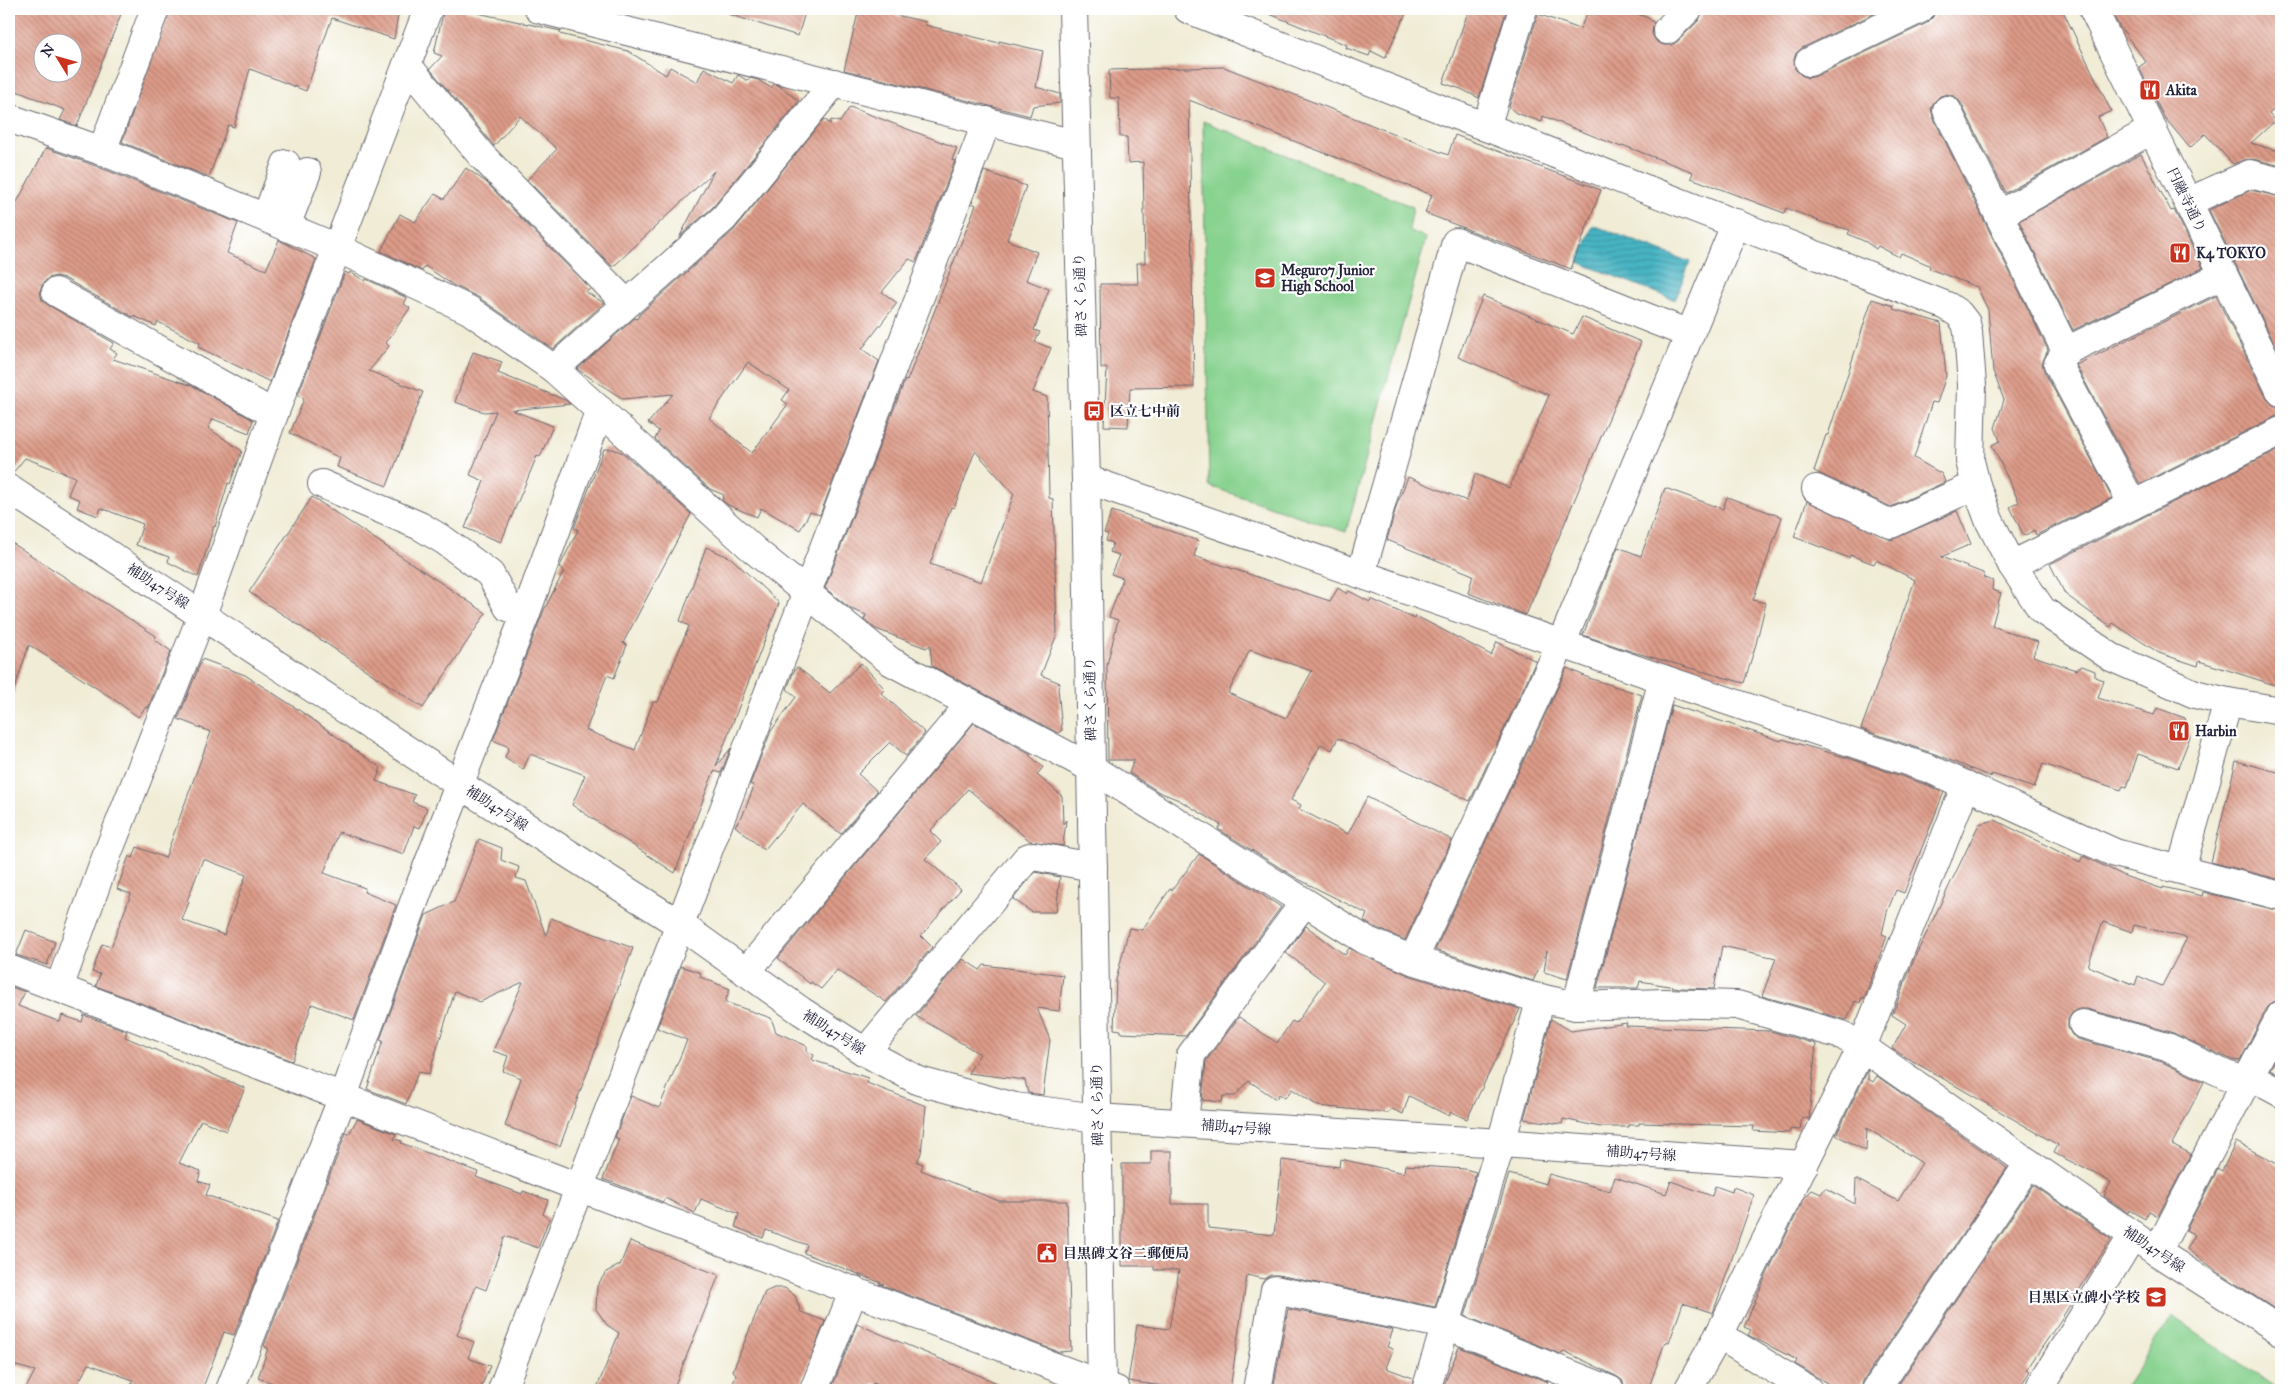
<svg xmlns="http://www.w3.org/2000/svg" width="2290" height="1399" viewBox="0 0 2290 1399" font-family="'IM FELL Great Primer','Noto Serif JP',serif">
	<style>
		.grass { fill: #87d28e; stroke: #547a64 }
		.water { fill: url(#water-rules); stroke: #346b7f }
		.building { fill: url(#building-back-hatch); fill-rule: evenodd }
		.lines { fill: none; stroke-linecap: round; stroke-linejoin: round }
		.minor-casing { stroke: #6a6971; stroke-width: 30 }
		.minor { stroke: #fff; stroke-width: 28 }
		.labels { text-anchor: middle; stroke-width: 4.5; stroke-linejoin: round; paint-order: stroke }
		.poi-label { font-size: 14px; font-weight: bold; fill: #22223b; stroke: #fff; text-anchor: start }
		.street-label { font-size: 14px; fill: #22223b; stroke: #fff }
	</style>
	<defs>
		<pattern id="water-rules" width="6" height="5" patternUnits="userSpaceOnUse" patternTransform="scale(1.25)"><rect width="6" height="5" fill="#47b4c3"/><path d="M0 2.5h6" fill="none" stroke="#3b92a0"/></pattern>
		<pattern id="building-back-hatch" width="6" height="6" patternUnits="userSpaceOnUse" patternTransform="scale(1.25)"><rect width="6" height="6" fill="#dd9b88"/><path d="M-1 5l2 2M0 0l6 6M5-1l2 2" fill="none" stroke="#b37e70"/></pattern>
	</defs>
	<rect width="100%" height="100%" fill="#fff"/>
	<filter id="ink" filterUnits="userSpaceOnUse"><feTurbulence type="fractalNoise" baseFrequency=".02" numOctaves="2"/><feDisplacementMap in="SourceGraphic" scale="10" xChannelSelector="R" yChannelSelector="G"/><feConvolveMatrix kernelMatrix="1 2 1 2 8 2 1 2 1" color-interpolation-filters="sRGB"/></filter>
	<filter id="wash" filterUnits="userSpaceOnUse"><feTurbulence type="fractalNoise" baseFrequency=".0096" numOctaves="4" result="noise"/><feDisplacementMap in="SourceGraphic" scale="20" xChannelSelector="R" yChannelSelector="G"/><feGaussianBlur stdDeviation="1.12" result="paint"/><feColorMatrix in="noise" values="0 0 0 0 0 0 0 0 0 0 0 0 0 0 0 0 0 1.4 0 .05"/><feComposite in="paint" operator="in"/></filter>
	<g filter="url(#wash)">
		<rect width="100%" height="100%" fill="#f0ecd5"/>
		<!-- grass -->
		<g class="grass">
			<path d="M1203,121L1413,207L1409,230L1426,238L1346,532L1209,486Z"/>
			<path d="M2172,1316L2279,1390H2123Z"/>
		</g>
		<!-- water -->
		<path class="water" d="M1593,225L1690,262L1675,300L1578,262Z"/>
		<g id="blocks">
			<!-- building -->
			<g class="building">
				<path d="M9,9H123L77,126L60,120L65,110L9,88ZM42,42H72V72H42Z"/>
				<path d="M170,9H380L398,15L394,39L332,18L306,91L250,69L234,127L228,125L209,177L122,142Z"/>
				<path d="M444,9H459L561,31L560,34L628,51L666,75L670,67L697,82L704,68L733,83L738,75L748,81L750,78L758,80L771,88L774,84L778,85L799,101L713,207L680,236L714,171L613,267L527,180L557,149L520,116L494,146L430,69L442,56L434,53Z"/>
				<path d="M728,9H806L798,36L728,14Z"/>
				<path d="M859,9H870L926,22L925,25L999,43V41L1043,51L1036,87L1060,94V103L1033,106L1030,116L844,70Z"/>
				<path d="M1257,9H1408L1385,58L1371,51L1369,56L1346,48L1347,45Z"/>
				<path d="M1469,9H1507L1479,98L1461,89L1443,83Z"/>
				<path d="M1589,9H1626L1648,18L1654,23L1652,34L1656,41L1663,45H1672L1678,41L1699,20L1704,9H1884L1802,48L1796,53L1794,60L1795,69L1801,75L1808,78L1816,76L1927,23L1933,17L1935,9H2062L2111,111L2098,117L2107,137L2006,193L1961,103L1956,97L1948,94L1940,96L1934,102L1931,109L1933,117L2048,350L2042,363L2044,371L2112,498L2036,535L2034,530L2024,536L2010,507L2019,502L1992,445L2000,441L1995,428L2004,400L1993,371L1988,310L1977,287L1930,269L1929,265L1901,253L1899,257L1878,246L1876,249L1866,242L1848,234L1850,230L1824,223L1786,208L1784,213L1691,178L1693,172L1622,145L1621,147L1543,116L1542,122L1516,113L1509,107L1538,14L1580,29Z"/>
				<path d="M2110,9H2281V103L2269,114L2275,121L2251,143L2281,152V166L2253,159L2244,160L2233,164L2205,134L2190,148L2164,117L2139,67L2146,62L2118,24Z"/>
				<path d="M1224,67L1448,155L1455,135L1601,190L1571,269L1425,213L1432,195L1189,100L1194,387L1130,388L1128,427L1104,426L1107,368H1101L1100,284H1138L1137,263H1145L1143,162L1128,163L1127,137H1120L1119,98H1110L1109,70Z"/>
				<path d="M850,107L957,148L952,160L955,161L916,262L909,259L882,292L897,303L862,349L879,361L820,515L810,512L800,530L761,508L757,517L728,505L722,500L724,495L710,489L655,439L659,431L648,423L673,394L623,399L577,369L635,318L637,319L640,314L734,230L824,119L830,124L831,120L840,122ZM748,362L789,390L782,400L788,404L752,453L709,418Z"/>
				<path d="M46,148L96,166L238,223L227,253L266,270L279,240L316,259L270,382L198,347L200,343L158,322L156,326L134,316L133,317L64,278L56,276L48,278L42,285L40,292L42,300L48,305L114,343L110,349L117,353L113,359L193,386L253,420L249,433L213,419L208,428L242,451L230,484L228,483L215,527L214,526L198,577L168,562L169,557L136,545L143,524L101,508L98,516L77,508L80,500L68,495L75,477L25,458L12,474H9V217Z"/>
				<path d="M2141,154L2171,211L2174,210L2203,268L2073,330L2019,221Z"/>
				<path d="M466,168L486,182L590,289L586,292L604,303L553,349L478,297L453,285L425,266L422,271L381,251L400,214L415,222L435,194L444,199Z"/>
				<path d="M984,171L1026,186L1007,240L1037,252L1026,280L1049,289L1034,330L1040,332L1035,342L1051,348L1033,392L1047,397L1049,498L1053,499L1057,634L1041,675L1060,683L1058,688L1062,730L1058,733L932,666L930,645L926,648L876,629L864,620L866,615L851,609L825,588L905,380L907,381L976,205L972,203ZM975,451L1014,494L981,582L930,564L951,507L954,508Z"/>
				<path d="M2251,190L2281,197V357L2209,210Z"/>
				<path d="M345,272L349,274L350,272L365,281L366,279L407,298L404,304L410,308L386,343L389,346L369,371L423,392L387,486L337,467L340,458L290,433L304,399L298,395Z"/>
				<path d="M1483,296L1573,334L1582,317L1641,342L1526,615L1468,593L1473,575L1387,540L1397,504L1408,477L1467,501L1475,474L1509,488L1549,395L1458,357Z"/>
				<path d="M2216,296L2267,399L2273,405L2281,407V415L2274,417L2140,484L2076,365Z"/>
				<path d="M1872,299L1894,306L1893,309L1941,323L1946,376L1937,403L1932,402L1914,458L1942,474L1945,482L1891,507L1814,471L1826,435H1828Z"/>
				<path d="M473,352L502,362L498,373L565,400L570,404L512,410L553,426L540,457L537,456L501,542L465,528L484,481L470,475L496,411L484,412L455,402Z"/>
				<path d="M2281,448V687L2199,661L2198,666L2159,653L2113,623L2110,627L2065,594L2050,564Z"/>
				<path d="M604,449H613L623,453L691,514L623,643L627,645L614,678L607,675L586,730L635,750L653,702H658L689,626L680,621L706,547L731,558L779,603L716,766L731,748L721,773L714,771L675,873L572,805L585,775L530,754L523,770L505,757L509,747L493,740L544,610L564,571L559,568L578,530L574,528Z"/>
				<path d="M1665,488L1723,509L1727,497L1782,517L1753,600L1766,603L1756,644L1744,683L1633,652L1583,635L1618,547L1641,556Z"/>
				<path d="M312,497L486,613L423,708L249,592Z"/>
				<path d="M1807,501L1891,540L1957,511L1971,544L1941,557L1983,573L1984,578L1993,581L1992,590L2001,593L1992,626L2038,642L2033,656L2076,670L2082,666L2095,671V677L2104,680L2098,698L2154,715L2157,708L2185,718L2190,737L2178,768L2138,754L2127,787L2123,786L2121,790L2043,764L2034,788L1992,774L1991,777L1935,754L1861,729L1915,580L1876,560L1874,564L1850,555L1849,558L1794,537Z"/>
				<path d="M1112,511L1199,541L1194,556L1330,601L1338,588L1347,594L1349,591L1370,602L1371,599L1415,619L1416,616L1491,655L1497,642L1536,661L1470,801L1338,738L1332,750L1321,744L1291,800L1301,805L1299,809L1348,834L1367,797L1452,840L1405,940L1372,926L1364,921L1367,914L1298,879L1218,829L1221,825L1179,800L1159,792L1129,773L1134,760H1108L1107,665L1118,620L1109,617L1123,578L1111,574L1119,555L1110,552L1113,543L1106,541L1108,534L1104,533ZM1250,650L1312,671L1286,718L1228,693Z"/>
				<path d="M9,541L156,636L155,640L171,651L148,708L146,707L138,717L115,700L29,645L13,694L9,693Z"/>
				<path d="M202,659L245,675L299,710L381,768L376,781L415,795L412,802L427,808L420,828L414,826L404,854L339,832L324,873L365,888L364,892L396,905L354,1020L312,1004L292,1061L96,986L100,974L92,972L102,944L111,947L131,894L117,889L129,856L133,858L137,847L165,858L211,732L178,719ZM203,859L246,875L224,935L182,920L189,902L187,901Z"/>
				<path d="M861,663L885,689L881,693L925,733L906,756L890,742L858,774L877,791L841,834L803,804L764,850L735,826L743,815L754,786L750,784L771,731L796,697L787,689L794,671L797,667L830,693Z"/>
				<path d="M1567,668L1589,678L1642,695L1567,979L1544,972L1547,951L1533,981L1435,950Z"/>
				<path d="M1672,705L1781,741L1782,739L1851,759L1924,784L1944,792L1904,893L1896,890L1887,912L1882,934L1887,936L1864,999L1862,997L1860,1003L1855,1001L1847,1020L1762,996L1776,958L1722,946L1714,989L1680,988L1640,981L1638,988H1597Z"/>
				<path d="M974,723L1031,754L1029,755L1043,767L1037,775L1062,796L1063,824L1066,820L1063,846L1030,841L968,789L930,831L941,842L925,859L961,889L921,936L932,947L886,1002L837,970L821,989L811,982L810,984L778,958Z"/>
				<path d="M2236,761L2281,773V880L2211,862Z"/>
				<path d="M1995,820L2080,862L2083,856L2127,877L2163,889V887L2202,896L2203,892L2281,911V1000L2273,1002L2267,1008L2240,1061L2232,1060L2171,1032L2087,1009H2079L2072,1013L2068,1019V1028L2072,1035L2078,1039L2162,1062L2204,1082L2172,1144L2191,1154L2158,1216L2149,1211L2145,1219L2129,1210L2128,1213L2104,1196L2111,1182L2054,1153L2058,1145L1892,1049L1906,1024L1892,1015L1915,957L1979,824ZM2103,922L2132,932L2134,925L2187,938L2162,986L2138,976L2135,985L2088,966Z"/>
				<path d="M479,839L502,848L501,860L519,867L516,878L526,881L546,936L551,918L633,948L560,1146L505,1126L521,1078L503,1071L508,1056L493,1051L523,982L480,1002L455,991L429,1074L418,1072L406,1104L367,1089L383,1041L380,1040L426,915L454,902Z"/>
				<path d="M1199,854L1281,907L1186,1036L1121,1033V1030L1114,1029L1116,980L1129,928L1142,930L1170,889L1172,890Z"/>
				<path d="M1035,872L1060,877L1056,912H1032L1013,899Z"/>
				<path d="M1306,926L1345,955L1349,948L1408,975L1520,1009L1467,1119L1451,1112L1449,1116L1409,1096L1403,1114L1392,1109L1387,1113L1318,1106L1292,1089L1285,1098L1279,1094L1276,1099L1249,1081L1235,1096H1223L1222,1102L1202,1100L1206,1061L1239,1017L1277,1043L1292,1021L1296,1023L1325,982L1286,953Z"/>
				<path d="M26,930L55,942L47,965L16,955Z"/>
				<path d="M963,959L980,970L984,965L1063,975L1059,1011L1037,1008L1050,1040L1043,1095L1028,1093L1025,1080L968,1073L980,1054L916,1016L954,969L956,970Z"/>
				<path d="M681,966L701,973L700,977L730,989L725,1002L771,1018L776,1032L807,1046V1051L814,1055L812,1060L868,1078L867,1083L926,1106L921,1153L917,1162L923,1164L921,1170L999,1201H1067L1071,1351L1059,1352L879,1284H884L804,1253L807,1245L766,1230L763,1238L735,1227L739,1214L701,1199L695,1213L665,1198L663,1202L603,1179L619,1139L615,1137L631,1096L659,1108L687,1040L657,1028Z"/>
				<path d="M9,986L25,992L18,1006L60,1022L62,1015L82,1022L84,1015L127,1031L125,1037L245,1088L226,1131L201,1120L179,1163L201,1171L198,1181L210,1185L206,1195L278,1221L234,1335L224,1332L202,1390H129L133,1380L89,1364L74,1390H25L35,1371L9,1364Z"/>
				<path d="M1551,1019L1571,1031L1627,1023L1626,1026L1770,1031L1816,1044L1809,1119L1802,1117L1800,1130L1790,1129V1133L1753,1131L1754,1126L1639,1123V1125H1629V1127H1600L1563,1119L1562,1124L1524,1119Z"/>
				<path d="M2281,1048V1075L2270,1069Z"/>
				<path d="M1868,1070V1079L1873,1082L1877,1076L2007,1168L1863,1381L1861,1390H1824L1827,1383L1795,1364L1797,1360L1748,1335L1751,1330L1744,1327L1764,1280L1805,1197L1812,1190L1821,1194L1825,1188L1855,1204L1856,1179L1898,1201L1922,1163L1867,1128L1866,1151L1836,1135Z"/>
				<path d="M357,1119L396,1134L394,1139L402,1141L401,1143L478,1172L476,1177L522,1194L523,1191L548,1200L543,1214L549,1219L538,1248L505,1236L486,1290L476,1286L457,1335L474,1342L468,1358L490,1366L480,1390H292L258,1378L268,1348L264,1346L346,1133L349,1134Z"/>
				<path d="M2236,1142L2281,1166V1313L2218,1272L2187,1249L2195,1235L2186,1230L2218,1169L2222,1171Z"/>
				<path d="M1151,1151H1172V1204H1208V1228L1274,1235L1282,1160L1339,1167L1340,1159L1404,1173L1405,1165L1465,1169L1476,1172L1435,1307L1278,1275H1270L1264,1279L1247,1275L1230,1390H1175L1176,1388L1128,1381L1137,1325L1169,1329L1179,1270H1154V1266H1122V1164H1151Z"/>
				<path d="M1509,1174L1546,1184L1549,1174L1610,1191L1615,1177L1666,1194L1671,1181L1712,1196L1715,1186L1732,1192L1733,1187L1754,1195L1713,1313L1683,1303L1669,1343L1665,1342L1648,1390H1635L1625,1387L1622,1380L1616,1376L1564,1351L1560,1354L1465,1316Z"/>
				<path d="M2033,1185L2111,1239L2060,1321L2027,1369L2030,1371L2018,1390H1895Z"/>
				<path d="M630,1241L719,1275L673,1390H596L619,1333L607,1325L596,1309L597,1286L606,1272L620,1265Z"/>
				<path d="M774,1288H785L795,1296L801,1312L825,1321L799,1390H730L736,1376L733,1370L765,1292Z"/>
				<path d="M1288,1309L1393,1330L1387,1347L1393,1349L1386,1368L1413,1378L1411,1390H1273Z"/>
				<path d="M857,1324L1014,1390H892L873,1383L870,1390H831Z"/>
				<path d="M1459,1347L1548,1382L1545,1390H1442Z"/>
			</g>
		</g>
	</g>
	<g filter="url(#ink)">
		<use href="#blocks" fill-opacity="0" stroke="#6a6971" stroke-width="1"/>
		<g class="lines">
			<!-- minor casing -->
			<g class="minor-casing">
				<g id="minor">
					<path d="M539,9L1075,144"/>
					<path d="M1073,9L1086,479L1102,1390"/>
					<path d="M1188,9L1486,127L1947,306L1959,314L1966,323L1968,332L1972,385L1970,461L1976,485L1989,520L2012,565L2042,610L2111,657L2195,694L2228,702L2281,711"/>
					<path d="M2093,9L2281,392"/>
					<path d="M1667,30L1688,9"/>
					<path d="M1809,62L1920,9"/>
					<path d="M407,65L481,155L626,303"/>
					<path d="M1947,110L2066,351L2058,364L2133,505"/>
					<path d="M9,118L102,151L211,195L337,248L469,310L554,369L753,549L890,661L1091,768L1365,940L1413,960L1530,996L1576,1006L1664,1003L1737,1005L1842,1035L1862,1047L2157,1252L2281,1331"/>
					<path d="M1486,127L1523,9"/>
					<path d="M102,151L155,9"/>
					<path d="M2188,202L2250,174L2281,182"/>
					<path d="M1999,215L2153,129"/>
					<path d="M266,218L286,164"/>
					<path d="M286,226L307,172"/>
					<path d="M56,292L274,414"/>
					<path d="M2066,351L2223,275"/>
					<path d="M554,369L724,218L834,83"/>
					<path d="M1086,479L1663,679L1930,769L2115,853L2281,896"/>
					<path d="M322,484L420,526L445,541L490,574L508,607L526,613"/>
					<path d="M9,489L459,784L679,924L801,1011L865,1052L919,1081L1015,1107L1097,1118L1501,1143L1804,1165"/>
					<path d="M1816,489L1891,524L1976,485"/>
					<path d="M2012,565L2281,431"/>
					<path d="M1361,574L1456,242L1689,334"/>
					<path d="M2181,869L2228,702"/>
					<path d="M1413,960L1562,642L1736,223"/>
					<path d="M9,969L578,1187L1116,1390"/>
					<path d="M746,972L970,704"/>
					<path d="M59,988L105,860L202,615L274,414L428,9"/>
					<path d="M1576,1006L1663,679"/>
					<path d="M2083,1024L2167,1047L2226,1075L2247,1081H2259L2281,1093"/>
					<path d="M865,1052L1027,858L1033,856L1093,867"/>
					<path d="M1184,1123L1191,1055L1304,903"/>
					<path d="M2157,1252L2281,1015"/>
					<path d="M1719,1335L1808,1390"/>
					<path d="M230,1390L343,1096L421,883L526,613L600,410"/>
					<path d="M502,1390L987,121"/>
					<path d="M814,1390L854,1290"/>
					<path d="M1257,1390L1275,1290L1446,1325L1610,1390"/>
					<path d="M1426,1390L1501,1143L1541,998"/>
					<path d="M1688,1390L1719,1335L1862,1047L1966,785"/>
					<path d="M1876,1390L2029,1163"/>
					<path d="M2038,1390L2133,1235"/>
				</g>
			</g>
			<!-- minor -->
			<use href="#minor" class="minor"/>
		</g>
	</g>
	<!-- icons -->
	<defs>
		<g id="restaurant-square" transform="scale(1.125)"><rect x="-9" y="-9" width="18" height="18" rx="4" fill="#c8321e" stroke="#fff"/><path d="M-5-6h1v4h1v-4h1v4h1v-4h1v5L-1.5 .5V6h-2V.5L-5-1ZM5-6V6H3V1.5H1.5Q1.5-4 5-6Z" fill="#fff"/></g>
		<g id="school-square" transform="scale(1.125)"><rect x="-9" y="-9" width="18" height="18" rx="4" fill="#c8321e" stroke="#fff"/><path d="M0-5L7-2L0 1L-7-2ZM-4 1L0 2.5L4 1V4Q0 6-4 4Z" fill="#fff"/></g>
		<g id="bus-square" transform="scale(1.125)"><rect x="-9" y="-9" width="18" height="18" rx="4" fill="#c8321e" stroke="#fff"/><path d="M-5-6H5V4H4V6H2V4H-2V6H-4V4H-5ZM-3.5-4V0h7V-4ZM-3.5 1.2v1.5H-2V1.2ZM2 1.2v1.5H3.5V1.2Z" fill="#fff"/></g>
		<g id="civic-square" transform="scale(1.125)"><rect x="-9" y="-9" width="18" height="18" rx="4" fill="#c8321e" stroke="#fff"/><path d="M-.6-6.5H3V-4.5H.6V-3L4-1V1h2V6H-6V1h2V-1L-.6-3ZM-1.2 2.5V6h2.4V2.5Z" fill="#fff"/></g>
	</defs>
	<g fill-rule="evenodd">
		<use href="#restaurant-square" x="2150" y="90"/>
		<use href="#restaurant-square" x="2180" y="253"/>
		<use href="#school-square" x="1265" y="278"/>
		<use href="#bus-square" x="1094" y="411"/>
		<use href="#restaurant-square" x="2179" y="731"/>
		<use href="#civic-square" x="1047" y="1253"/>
		<use href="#school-square" x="2156" y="1297"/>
	</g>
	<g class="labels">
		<!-- poi labels -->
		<g class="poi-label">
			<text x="2166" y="95">Akita</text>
			<text x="2196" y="258">K4 TOKYO</text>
			<text x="1281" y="275">Meguro7 Junior<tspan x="1281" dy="16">High School</tspan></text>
			<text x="1110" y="416">区立七中前</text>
			<text x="2195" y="736">Harbin</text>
			<text x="1063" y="1258">目黒碑文谷二郵便局</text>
			<text x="2140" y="1302" text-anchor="end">目黒区立碑小学校</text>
		</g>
		<!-- street labels -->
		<g class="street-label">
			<text transform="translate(2187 200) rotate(64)" y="5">円融寺通り</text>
			<text transform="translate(1080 295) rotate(-92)" y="5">碑さくら通り</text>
			<text transform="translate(158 586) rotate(33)" y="5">補助47号線</text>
			<text transform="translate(1090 699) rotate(-91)" y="5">碑さくら通り</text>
			<text transform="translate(497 808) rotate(33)" y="5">補助47号線</text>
			<text transform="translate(834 1032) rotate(32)" y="5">補助47号線</text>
			<text transform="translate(1097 1104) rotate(-91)" y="5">碑さくら通り</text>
			<text transform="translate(1236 1127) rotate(4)" y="5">補助47号線</text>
			<text transform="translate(1641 1153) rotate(4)" y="5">補助47号線</text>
			<text transform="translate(2154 1249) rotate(34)" y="5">補助47号線</text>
		</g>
	</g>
	<!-- margin -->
	<rect width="2290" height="1399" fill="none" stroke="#fff" stroke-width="30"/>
	<!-- north arrow -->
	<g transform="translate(58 58) rotate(307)"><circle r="24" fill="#ffffff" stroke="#a7a7b1"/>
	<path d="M0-4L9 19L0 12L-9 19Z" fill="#c8321e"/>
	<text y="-8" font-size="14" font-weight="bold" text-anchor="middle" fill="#22223b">N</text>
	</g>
</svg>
